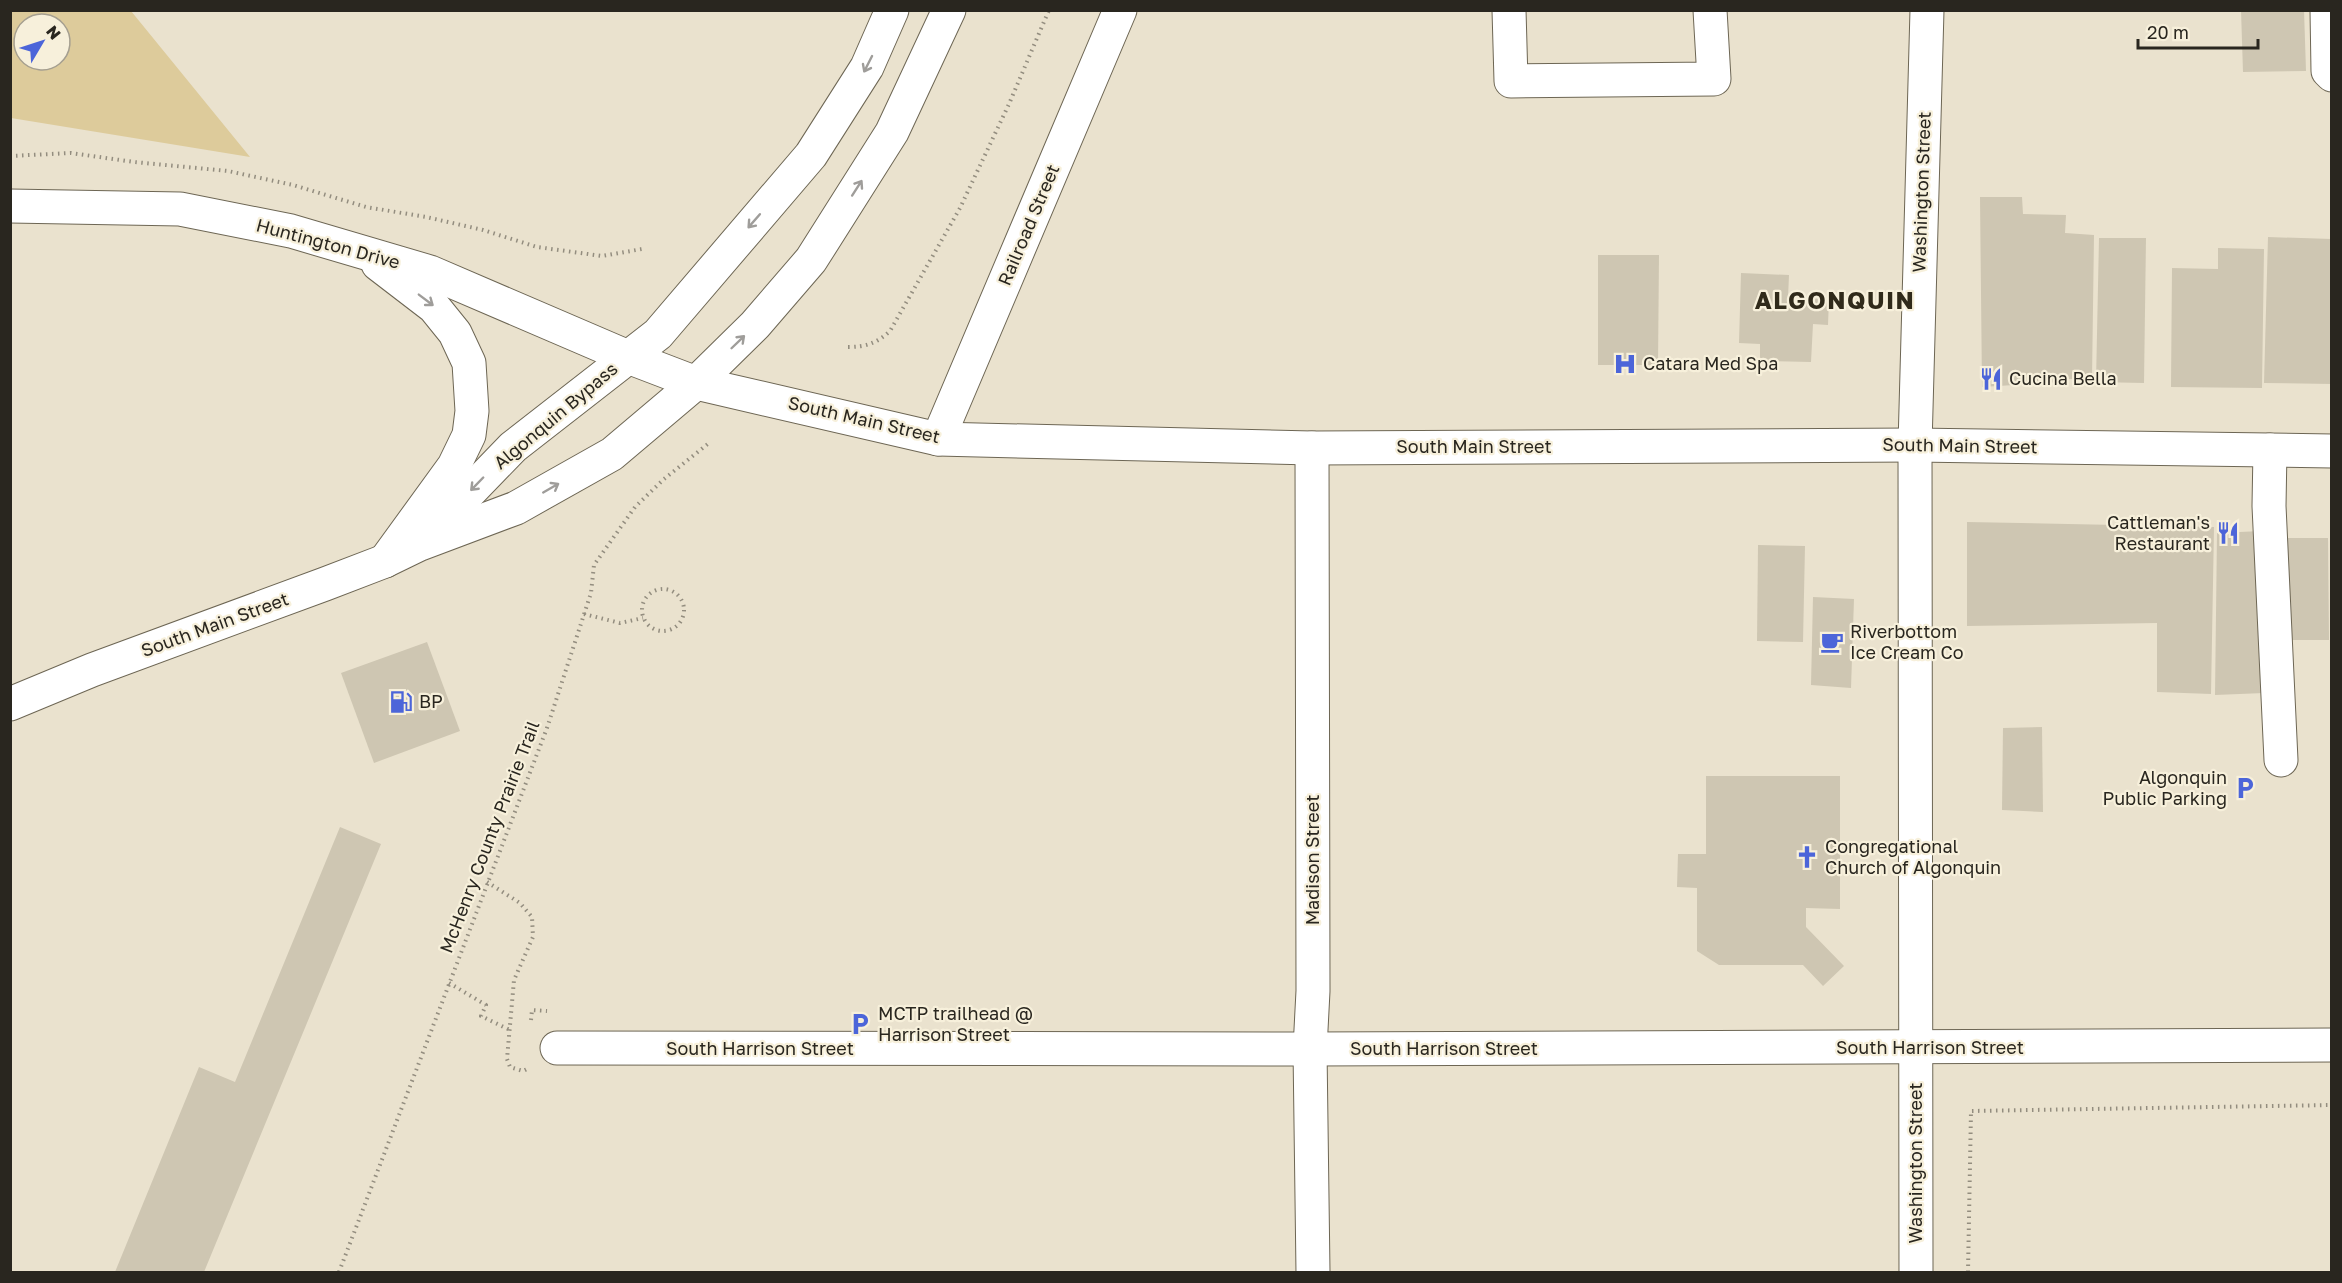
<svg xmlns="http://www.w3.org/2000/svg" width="2342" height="1283" viewBox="0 0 2342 1283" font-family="'Golos Text',sans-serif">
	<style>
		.green { fill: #ddcb9b; fill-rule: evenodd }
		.building { fill: #cec6b2 }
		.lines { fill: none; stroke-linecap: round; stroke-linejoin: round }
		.minor-casing { stroke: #6d6654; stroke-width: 35 }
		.major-casing { stroke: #6d6654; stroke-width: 35 }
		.path { stroke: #938d7f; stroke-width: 4; stroke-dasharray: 1.5 4.5; stroke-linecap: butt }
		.minor { stroke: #fff; stroke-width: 33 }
		.major { stroke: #fff; stroke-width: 33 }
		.oneway { stroke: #9f9d9a }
		.labels { text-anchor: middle; stroke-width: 4.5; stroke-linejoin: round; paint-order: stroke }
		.street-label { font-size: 18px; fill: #29261f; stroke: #f7f0db }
		.poi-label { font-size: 18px; fill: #29261f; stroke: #f7f0db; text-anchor: start }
		.district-label { font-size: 24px; font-weight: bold; letter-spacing: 1.5px; fill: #302a1a; stroke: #f7f0db }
	</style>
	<rect width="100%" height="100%" fill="#eae2ce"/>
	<!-- green -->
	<path class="green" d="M10,11H131L250,157L11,118ZM24,24H60V60H24Z"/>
	<!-- building -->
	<g class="building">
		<path d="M2241,10H2304L2306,71L2243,72Z"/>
		<path d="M1980,197H2022L2023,214L2066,215L2065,233L2094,235L2092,379H2061V382L1982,387Z"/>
		<path d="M2268,237L2332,239V384L2264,383Z"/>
		<path d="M2099,238H2146L2144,383L2096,382Z"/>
		<path d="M2218,248L2264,249L2262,388L2171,387L2172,268L2218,269Z"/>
		<path d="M1598,255H1659L1658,365H1598Z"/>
		<path d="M1741,273L1789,275L1788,298L1829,299L1828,325L1813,324L1811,362L1760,361V344L1739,343Z"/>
		<path d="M1967,522L2214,527L2211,694L2157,692V623L1967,626Z"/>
		<path d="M2262,531L2264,693L2215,695L2217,533Z"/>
		<path d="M2279,538H2328L2329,640H2280Z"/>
		<path d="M1758,545L1805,546L1803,642L1757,641Z"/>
		<path d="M1813,597L1854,599L1851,688L1811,685Z"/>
		<path d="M427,642L460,731L374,763L341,673Z"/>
		<path d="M2042,727L2043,812L2002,810L2003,728Z"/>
		<path d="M1706,776H1840V909L1806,908V927L1844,966L1823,986L1803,965H1719L1697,951V888L1677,887L1678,854H1706Z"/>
		<path d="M340,827L381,844L204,1272H115L199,1067L235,1082Z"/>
	</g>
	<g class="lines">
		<!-- minor casing -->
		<g class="minor-casing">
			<g id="minor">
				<path d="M1509,10L1511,81L1714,79L1710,10"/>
				<path d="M2327,10L2328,71L2332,75"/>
				<path d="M10,206L180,209L291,231L430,272L628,357L696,383L938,439L1312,448L1915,445L2332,451"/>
				<path d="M378,264L434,307L455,333L469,363L472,411L469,435L454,466L385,561"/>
				<path d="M938,439L1120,10"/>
				<path d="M1312,448L1313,991L1310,1049L1313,1272"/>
				<path d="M2270,450L2269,506L2281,760"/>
				<path d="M557,1048L1310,1049L2332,1045"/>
				<path d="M1916,1272L1915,445L1927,10"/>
			</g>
		</g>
		<!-- major casing -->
		<g class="major-casing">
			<g id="major">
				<path d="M425,538L513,447L658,334L811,155L867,67L892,10"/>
				<path d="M10,704L92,670L325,584L385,561L420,544L516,508L612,454L696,383L755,325L811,260L892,132L949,10"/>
			</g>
		</g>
		<!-- path -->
		<g class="path">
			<path d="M10,156L71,153L134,162L228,171L293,185L366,207L426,217L483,230L537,247L602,256L642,249"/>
			<path d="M848,347C866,347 877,343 890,331L960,208L1009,104L1049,10"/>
			<circle cx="663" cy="610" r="21"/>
			<path d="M584,614L620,623L643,618"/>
			<path d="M487,882L520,903L532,917L533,937L514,980L507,1059L510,1067L523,1071L527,1069"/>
			<path d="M449,983L486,1005L481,1016L510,1030"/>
			<path d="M531,1020L532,1010L547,1011"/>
			<path d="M339,1272L547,728L591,593L594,565L635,507L664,479L709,443"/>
			<path d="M1968,1272L1971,1111L2332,1105"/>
		</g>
		<!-- minor -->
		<use href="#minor" class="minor"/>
		<!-- major -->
		<use href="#major" class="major"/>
	</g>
	<!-- one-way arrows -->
	<defs><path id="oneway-shaft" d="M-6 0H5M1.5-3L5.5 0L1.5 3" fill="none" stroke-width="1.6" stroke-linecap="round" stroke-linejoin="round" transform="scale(1.5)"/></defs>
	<g class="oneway">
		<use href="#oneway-shaft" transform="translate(868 64) rotate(117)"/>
		<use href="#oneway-shaft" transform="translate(857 188) rotate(-57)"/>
		<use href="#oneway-shaft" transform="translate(754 221) rotate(131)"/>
		<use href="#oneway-shaft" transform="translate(426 300) rotate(37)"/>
		<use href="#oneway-shaft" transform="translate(738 342) rotate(-44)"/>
		<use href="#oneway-shaft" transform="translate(477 484) rotate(134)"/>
		<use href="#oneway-shaft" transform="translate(551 488) rotate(-30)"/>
	</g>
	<!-- icons -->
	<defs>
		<g id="hospital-bare" transform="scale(1.8)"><path d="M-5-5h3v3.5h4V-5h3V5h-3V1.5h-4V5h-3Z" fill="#4c65d9" stroke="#f7f0db" stroke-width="2.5" paint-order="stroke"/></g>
		<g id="restaurant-bare" transform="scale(1.8)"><path d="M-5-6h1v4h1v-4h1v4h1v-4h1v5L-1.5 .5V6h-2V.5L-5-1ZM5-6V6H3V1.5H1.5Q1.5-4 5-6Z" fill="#4c65d9" stroke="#f7f0db" stroke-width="2.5" paint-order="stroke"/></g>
		<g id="cafe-bare" transform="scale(1.8)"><path d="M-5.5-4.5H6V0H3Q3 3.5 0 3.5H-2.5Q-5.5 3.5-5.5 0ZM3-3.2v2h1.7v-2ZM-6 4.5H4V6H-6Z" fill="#4c65d9" stroke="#f7f0db" stroke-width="2.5" paint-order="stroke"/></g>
		<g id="fuel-bare" transform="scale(1.8)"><path d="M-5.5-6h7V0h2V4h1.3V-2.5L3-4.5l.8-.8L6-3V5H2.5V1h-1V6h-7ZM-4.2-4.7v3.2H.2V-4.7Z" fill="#4c65d9" stroke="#f7f0db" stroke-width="2.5" paint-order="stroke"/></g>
		<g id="parking-bare" transform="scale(1.8)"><path d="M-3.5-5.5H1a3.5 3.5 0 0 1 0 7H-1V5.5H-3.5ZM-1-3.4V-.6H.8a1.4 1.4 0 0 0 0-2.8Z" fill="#4c65d9" stroke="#f7f0db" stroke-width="2.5" paint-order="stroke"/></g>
		<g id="church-bare" transform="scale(1.8)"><path d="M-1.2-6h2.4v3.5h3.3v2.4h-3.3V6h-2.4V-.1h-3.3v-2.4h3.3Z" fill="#4c65d9" stroke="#f7f0db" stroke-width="2.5" paint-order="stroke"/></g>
	</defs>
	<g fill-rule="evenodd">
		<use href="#hospital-bare" x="1625" y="364"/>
		<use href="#restaurant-bare" x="1991" y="379"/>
		<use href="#restaurant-bare" x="2228" y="533"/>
		<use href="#cafe-bare" x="1832" y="642"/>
		<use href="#fuel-bare" x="401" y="702"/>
		<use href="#parking-bare" x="2245" y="788"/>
		<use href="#church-bare" x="1807" y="857"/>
		<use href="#parking-bare" x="860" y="1024"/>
	</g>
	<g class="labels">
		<!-- street labels -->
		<g class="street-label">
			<text transform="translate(1922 192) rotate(-88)" y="6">Washington Street</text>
			<text transform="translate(1029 225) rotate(-67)" y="6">Railroad Street</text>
			<text transform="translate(328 244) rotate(15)" y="6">Huntington Drive</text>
			<text transform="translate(556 416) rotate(-40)" y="6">Algonquin Bypass</text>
			<text transform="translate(864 420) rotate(13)" y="6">South Main Street</text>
			<text transform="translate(1960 446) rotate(1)" y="6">South Main Street</text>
			<text x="1474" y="453">South Main Street</text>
			<text transform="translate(215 625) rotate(-20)" y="6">South Main Street</text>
			<text transform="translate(490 837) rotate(-69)" y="6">McHenry County Prairie Trail</text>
			<text transform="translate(1313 860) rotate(-90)" y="6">Madison Street</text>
			<text x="1930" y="1054">South Harrison Street</text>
			<text x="760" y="1055">South Harrison Street</text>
			<text x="1444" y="1055">South Harrison Street</text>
			<text transform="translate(1916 1163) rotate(-90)" y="6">Washington Street</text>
		</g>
		<!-- poi labels -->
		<g class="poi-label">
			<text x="1643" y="370">Catara Med Spa</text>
			<text x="2009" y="385">Cucina Bella</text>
			<text x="2210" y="529" text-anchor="end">Cattleman's<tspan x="2210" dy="21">Restaurant</tspan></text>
			<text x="1850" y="638">Riverbottom<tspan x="1850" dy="21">Ice Cream Co</tspan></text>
			<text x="419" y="708">BP</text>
			<text x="2227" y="784" text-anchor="end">Algonquin<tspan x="2227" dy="21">Public Parking</tspan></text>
			<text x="1825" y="853">Congregational<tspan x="1825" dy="21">Church of Algonquin</tspan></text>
			<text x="878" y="1020">MCTP trailhead @<tspan x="878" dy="21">Harrison Street</tspan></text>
		</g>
		<!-- district labels -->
		<g class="district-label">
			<text x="1835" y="309">ALGONQUIN</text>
		</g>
	</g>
	<!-- border -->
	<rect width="2342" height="1283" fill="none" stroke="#29261f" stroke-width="24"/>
	<!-- north arrow -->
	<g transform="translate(42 42) rotate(51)"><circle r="28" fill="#f7f0db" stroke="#a59f90" stroke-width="1.5"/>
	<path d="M0-4.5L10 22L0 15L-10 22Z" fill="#4c65d9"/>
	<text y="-9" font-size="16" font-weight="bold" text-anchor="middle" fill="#29261f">N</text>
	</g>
	<!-- scale -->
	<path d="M2138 39v9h120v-9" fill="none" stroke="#29261f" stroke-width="3"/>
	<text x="2147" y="39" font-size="18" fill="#29261f" stroke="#f7f0db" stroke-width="4.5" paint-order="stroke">20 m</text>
</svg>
